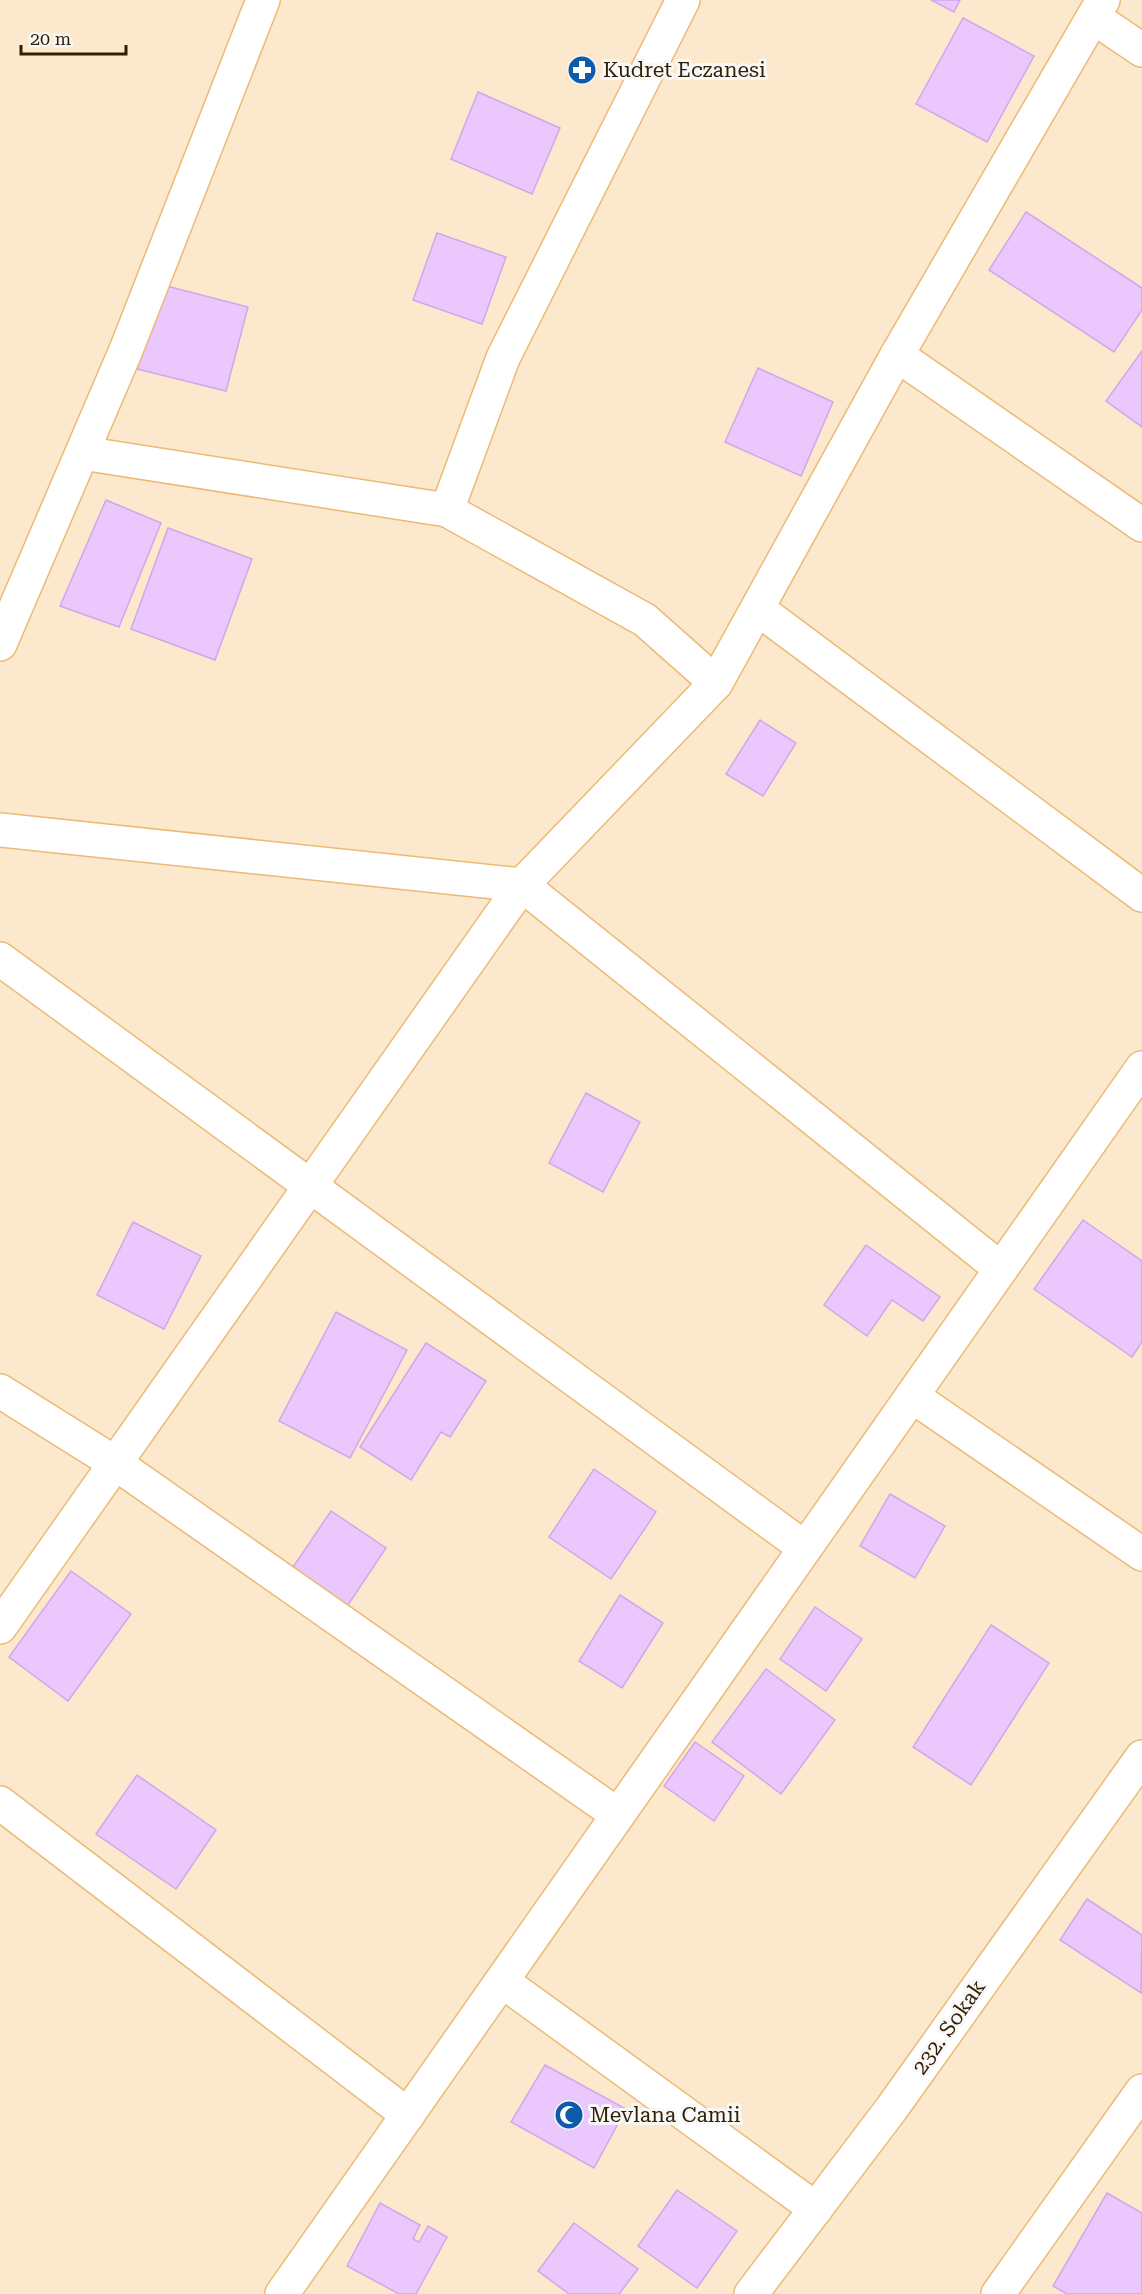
<svg xmlns="http://www.w3.org/2000/svg" width="1142" height="2294" viewBox="0 0 1142 2294" font-family="'Roboto Serif',serif">
	<style>
		.building { fill: #eac7fd; stroke: #d3a6e9; stroke-width: 1.5 }
		.lines { fill: none; stroke-linecap: round; stroke-linejoin: round }
		.minor-casing { stroke: #ecba75; stroke-width: 36 }
		.minor { stroke: #fff; stroke-width: 33 }
		.labels { text-anchor: middle; stroke-width: 6; stroke-linejoin: round; paint-order: stroke }
		.poi-label { font-size: 21px; fill: #321f02; stroke: #f8f8f8; text-anchor: start }
		.street-label { font-size: 21px; fill: #321f02; stroke: #f8f8f8 }
	</style>
	<rect width="100%" height="100%" fill="#fce8cd"/>
	<!-- building -->
	<g class="building">
		<path d="M931,0H960L954,12Z"/>
		<path d="M963,18L1034,56L987,142L916,104Z"/>
		<path d="M478,92L560,128L532,194L451,159Z"/>
		<path d="M1026,212L1142,288V310L1114,352L989,270Z"/>
		<path d="M437,233L506,257L482,324L413,300Z"/>
		<path d="M159,284L248,307L226,391L137,369Z"/>
		<path d="M1142,351V427L1106,401Z"/>
		<path d="M758,368L833,402L801,476L725,442Z"/>
		<path d="M106,500L161,523L119,627L60,606Z"/>
		<path d="M168,528L252,559L215,660L131,629Z"/>
		<path d="M760,720L796,743L763,796L726,774Z"/>
		<path d="M586,1093L640,1122L603,1192L549,1163Z"/>
		<path d="M1083,1220L1142,1261V1342L1132,1357L1034,1289Z"/>
		<path d="M133,1222L201,1256L164,1329L97,1295Z"/>
		<path d="M866,1245L940,1297L923,1321L892,1300L867,1336L824,1305Z"/>
		<path d="M336,1312L407,1350L350,1458L279,1421Z"/>
		<path d="M426,1343L486,1381L450,1437L441,1432L411,1480L360,1447Z"/>
		<path d="M594,1469L656,1512L611,1579L549,1537Z"/>
		<path d="M890,1494L945,1526L915,1578L860,1546Z"/>
		<path d="M331,1511L386,1548L344,1611L289,1573Z"/>
		<path d="M71,1571L131,1614L68,1701L9,1657Z"/>
		<path d="M620,1595L663,1623L622,1688L579,1661Z"/>
		<path d="M815,1607L862,1639L826,1691L780,1659Z"/>
		<path d="M991,1625L1049,1663L971,1785L913,1747Z"/>
		<path d="M766,1669L835,1720L781,1794L712,1742Z"/>
		<path d="M695,1742L744,1776L714,1821L664,1786Z"/>
		<path d="M137,1775L216,1830L176,1889L96,1834Z"/>
		<path d="M1087,1899L1142,1935L1141,1993L1060,1940Z"/>
		<path d="M545,2065L626,2109L594,2168L511,2122Z"/>
		<path d="M677,2190L737,2231L697,2288L638,2246Z"/>
		<path d="M1107,2193L1142,2213V2294H1067L1053,2286Z"/>
		<path d="M380,2203L420,2225L413,2239L419,2242L428,2226L447,2237L416,2294H399L347,2266Z"/>
		<path d="M574,2223L638,2269L619,2294H569L538,2271Z"/>
	</g>
	<g class="lines">
		<!-- minor casing -->
		<g class="minor-casing">
			<g id="minor">
				<path d="M1093,17L1142,50"/>
				<path d="M897,355L1142,525"/>
				<path d="M82,453L447,510L645,620L716,683"/>
				<path d="M447,510L503,358L683,0"/>
				<path d="M758,609L1142,895"/>
				<path d="M0,644L126,350L263,0"/>
				<path d="M0,830L522,885L716,683L897,355L1103,0"/>
				<path d="M0,959L805,1548"/>
				<path d="M0,1391L115,1463L618,1815"/>
				<path d="M912,1396L1142,1554"/>
				<path d="M0,1627L522,885L1001,1269"/>
				<path d="M0,1803L408,2115"/>
				<path d="M502,1981L816,2209"/>
				<path d="M282,2294L1142,1068"/>
				<path d="M751,2294L892,2108L1142,1757"/>
				<path d="M998,2294L1142,2091"/>
			</g>
		</g>
		<!-- minor -->
		<use href="#minor" class="minor"/>
	</g>
	<!-- icons -->
	<defs>
		<g id="pharmacy-disc" transform="scale(1.5)"><circle r="9.5" fill="#0d5baa" stroke="#f8f8f8"/><path d="M-2-6h4v4h4v4h-4v4h-4v-4h-4v-4h4Z" fill="#fff"/></g>
		<g id="mosque-disc" transform="scale(1.5)"><circle r="9.5" fill="#0d5baa" stroke="#f8f8f8"/><path d="M3.5-4.9A6 6 0 1 0 3.5 4.9A5 5 0 1 1 3.5-4.9Z" fill="#fff"/></g>
	</defs>
	<g fill-rule="evenodd">
		<use href="#pharmacy-disc" x="582" y="70"/>
		<use href="#mosque-disc" x="569" y="2115"/>
	</g>
	<g class="labels">
		<!-- poi labels -->
		<g class="poi-label">
			<text x="603" y="77">Kudret Eczanesi</text>
			<text x="590" y="2122">Mevlana Camii</text>
		</g>
		<!-- street labels -->
		<g class="street-label">
			<text transform="translate(949 2027) rotate(-55)" y="7">232. Sokak</text>
		</g>
	</g>
	<!-- scale -->
	<path d="M21 45v9h105v-9" fill="none" stroke="#321f02" stroke-width="3"/>
	<text x="30" y="45" font-size="18" fill="#321f02" stroke="#f8f8f8" stroke-width="4.5" paint-order="stroke">20 m</text>
</svg>
